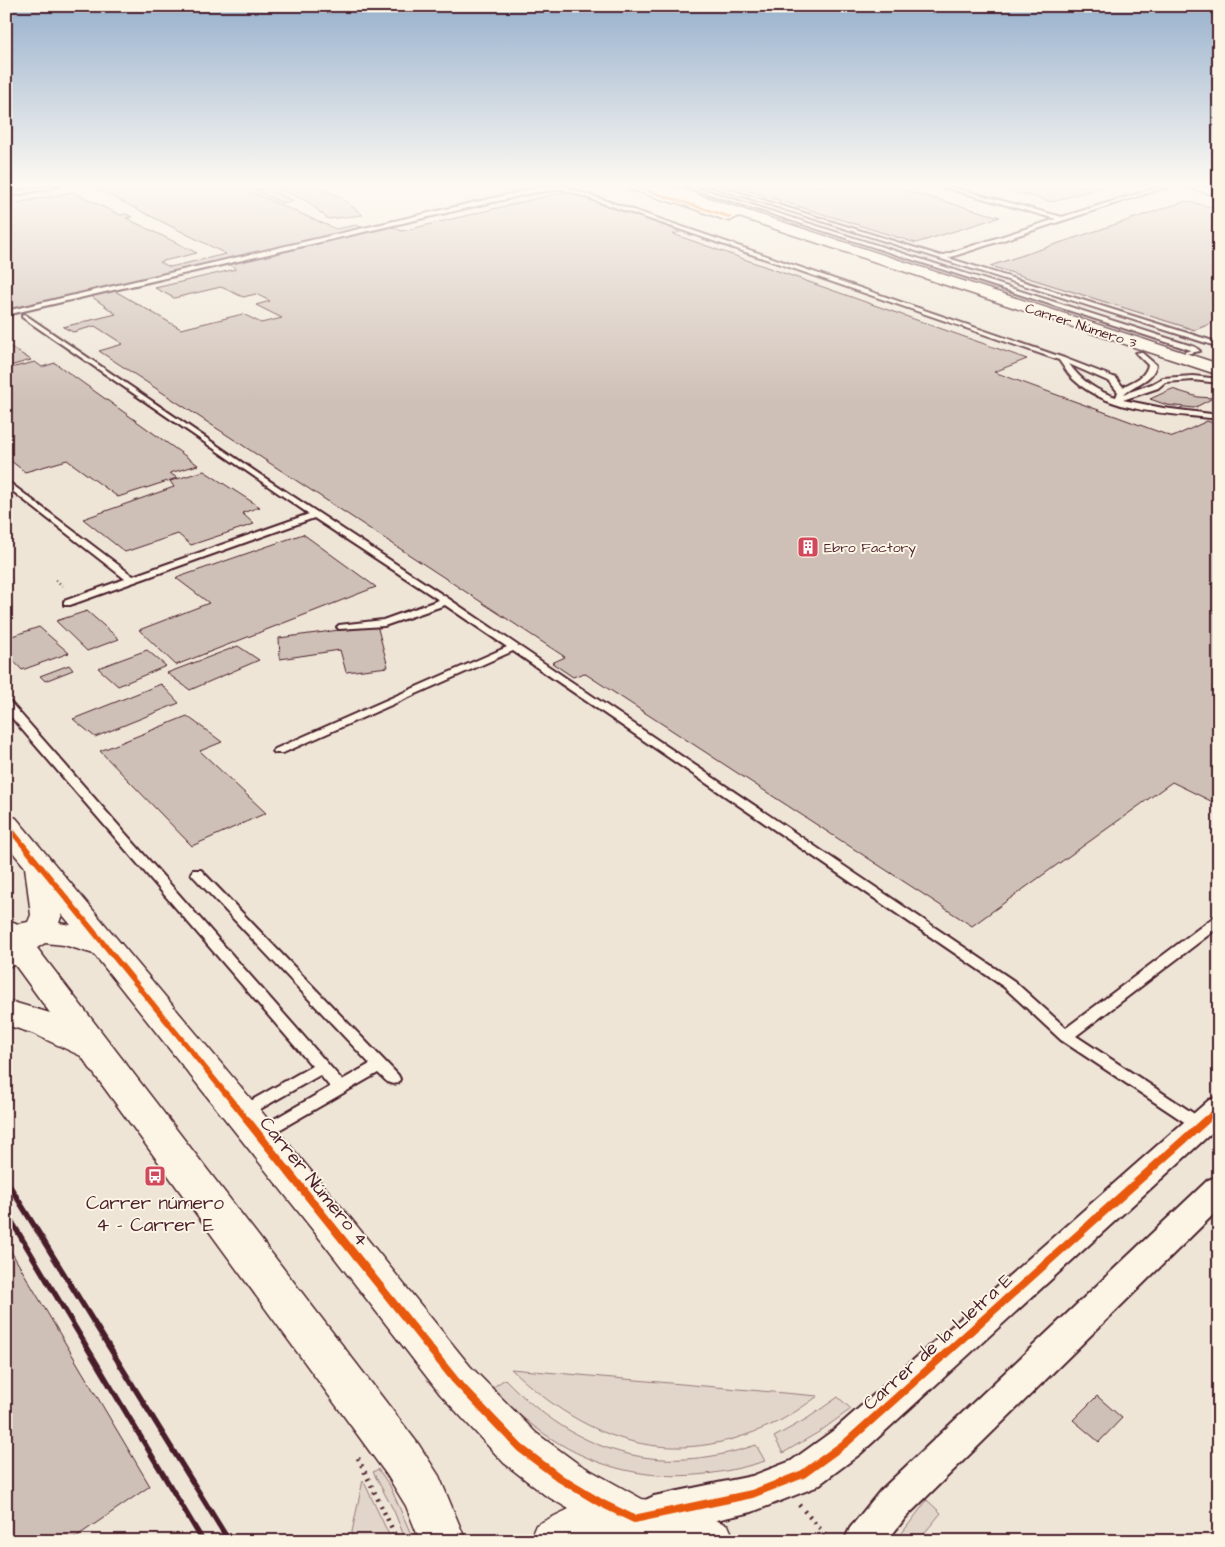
<svg xmlns="http://www.w3.org/2000/svg" width="1225" height="1547" viewBox="0 0 1225 1547" font-family="'Architects Daughter',sans-serif">
	<style>
		.built { fill: #eee5d7 }
		.green { fill: #e2d5ca; stroke: #967a7a }
		.building { fill: #cfc0b7; stroke: #4a1f2b; fill-rule: evenodd }
		.lines { fill: none; stroke-linecap: round; stroke-linejoin: round }
		.service-casing { stroke: #4a1f2b; stroke-width: 4 }
		.minor-casing { stroke: #4a1f2b; stroke-width: 4 }
		.tertiary-casing { stroke: #4a1f2b; stroke-width: 3 }
		.secondary-casing { stroke: #4a1f2b; stroke-width: 3 }
		.trunk-casing { stroke: #4a1f2b; stroke-width: 3 }
		.path-far1 { stroke: #4a1f2b; stroke-width: 2.5; stroke-dasharray: 1 3; stroke-linecap: butt }
		.path { stroke: #4a1f2b; stroke-width: 4.5; stroke-dasharray: 2 5.5; stroke-linecap: butt }
		.service { fill: #fcf5e5; fill-rule: evenodd }
		.minor { fill: #fcf5e5; fill-rule: evenodd }
		.tertiary { fill: #fcf5e5; fill-rule: evenodd }
		.secondary { fill: #fcf5e5; fill-rule: evenodd }
		.trunk { fill: #fcf5e5; fill-rule: evenodd }
		.rail { stroke: #4a1f2b; stroke-width: 5.5 }
		.cycleway-far2-casing { stroke: #fcf5e5; stroke-width: 4.5 }
		.cycleway-far1-casing { stroke: #fcf5e5; stroke-width: 9 }
		.cycleway-casing { stroke: #fcf5e5; stroke-width: 11 }
		.cycleway-far2 { stroke: #e8590c; stroke-width: 2.5 }
		.cycleway-far1 { stroke: #e8590c; stroke-width: 5.5 }
		.cycleway { stroke: #e8590c; stroke-width: 8 }
		.labels { text-anchor: middle; stroke-width: 4; stroke-linejoin: round; paint-order: stroke }
		.far-street-label { font-size: 14px; fill: #4a1f2b; stroke: #fcf5e5 }
		.far-poi-label { font-size: 14px; fill: #4a1f2b; stroke: #fcf5e5; text-anchor: start }
		.near-street-label { font-size: 19px; fill: #4a1f2b; stroke: #fcf5e5 }
		.near-poi-label { font-size: 19px; fill: #4a1f2b; stroke: #fcf5e5 }
	</style>
	<rect width="100%" height="100%" fill="#fcf5e5"/>
	<filter id="ink" filterUnits="userSpaceOnUse"><feTurbulence type="fractalNoise" baseFrequency=".02" numOctaves="2"/><feDisplacementMap in="SourceGraphic" scale="10" xChannelSelector="R" yChannelSelector="G"/><feConvolveMatrix kernelMatrix="1 2 1 2 8 2 1 2 1" color-interpolation-filters="sRGB"/></filter>
	<g filter="url(#ink)">
		<!-- built -->
		<rect class="built" x="6" y="186" width="1213" height="1355"/>
		<!-- green -->
		<g class="green">
			<path d="M511,1369L818,1396C804,1406 789,1417 773,1424C672,1471 589,1443 511,1369Z"/>
			<path d="M505,1379C577,1453 657,1478 756,1445L765,1461C658,1495 568,1470 492,1388Z"/>
			<path d="M838,1397L851,1409L819,1432L783,1453L774,1437L808,1418Z"/>
			<path d="M378,1469L390,1486L414,1541H406L394,1511L373,1472Z"/>
			<path d="M363,1480L392,1541H350Z"/>
			<path d="M927,1500L941,1513L918,1541H896Z"/>
		</g>
		<!-- building -->
		<g class="building">
			<path d="M91,186H237L336,229L356,225L369,231L390,226L402,231L568,191L683,231L673,234L1027,359L994,372L1173,437L1207,421L1219,425V805L1172,782L972,926L584,673L573,677L552,663L565,657L99,351L123,344L95,326L73,332L63,327L116,314L91,296L6,316V205L73,192L120,215L126,214L132,217L126,218L197,253L159,262L170,267L226,254ZM229,264L236,269L155,288L174,298L221,287L243,297L256,294L270,301L256,305L282,318L261,323L243,314L181,329L115,291Z"/>
			<path d="M271,186H315L340,197L363,215L328,219L307,201Z"/>
			<path d="M733,186H889L1000,217L916,243Z"/>
			<path d="M993,186H1104L1052,202Z"/>
			<path d="M264,188L294,201L282,203L254,190Z"/>
			<path d="M1186,201L1219,209V320L1195,330L990,266Z"/>
			<path d="M6,344L31,360L6,367Z"/>
			<path d="M35,362L42,367L55,363L198,465L170,473L177,478L118,497L67,460L25,472L6,457V369Z"/>
			<path d="M1172,389L1198,397L1213,398L1194,408L1167,405L1150,399Z"/>
			<path d="M204,471L260,507L242,513L254,524L191,545L178,534L125,552L83,519L174,487L170,481Z"/>
			<path d="M303,534L376,587L176,665L139,630L209,603L176,578Z"/>
			<path d="M87,611L119,639L87,651L56,621Z"/>
			<path d="M377,625L388,667L346,672L340,650L280,659L279,638Z"/>
			<path d="M39,627L69,653L22,670L6,653V638Z"/>
			<path d="M238,646L259,660L190,690L167,673Z"/>
			<path d="M147,650L166,666L118,686L98,668Z"/>
			<path d="M69,665L73,670L45,681L40,676Z"/>
			<path d="M161,684L179,703L95,737L73,719Z"/>
			<path d="M187,716L222,742L200,751L266,813L192,846L100,751Z"/>
			<path d="M6,1243L150,1486L70,1541H6Z"/>
			<path d="M1097,1396L1122,1418L1099,1442L1073,1420Z"/>
		</g>
		<g class="lines">
			<!-- service casing -->
			<g class="service-casing">
				<g id="service">
					<path d="M50,186H60L6,197V193Z"/>
					<path d="M563,186L1064,358L1116,378L1123,387C1133,381 1145,378 1148,365L1136,353L1141,352L1156,365C1152,382 1135,383 1124,394L1152,384L1163,378L1193,376L1219,379V383L1193,380L1165,382L1158,388L1123,400L1163,408L1219,415V419C1171,413 1110,414 1073,379C1068,374 1064,367 1059,360L562,189L532,193L6,315V311L532,189ZM1069,364L1110,382L1118,392L1116,397C1098,392 1080,380 1069,364Z"/>
					<path d="M685,186H692L1195,347L1200,351L1185,354V352L1191,350Z"/>
					<path d="M711,186H718L941,256L1056,219L940,186H947L1062,217L1163,186H1169L948,258L1219,343V347Z"/>
					<path d="M24,314L259,474L449,599L1014,981L1066,1028L1214,917L1219,916V927L1076,1036L1205,1121L1207,1125L1205,1129L1200,1131L1195,1129L1061,1040L1004,987L513,651L283,753H275L273,751L275,749L507,647L445,605L384,626L339,629L337,627L339,625L383,620L439,600L314,518L70,605H64V601L125,579L6,486V480L133,576L309,514L22,317V315Z"/>
					<path d="M6,701L10,702L342,1080L370,1064L193,876L191,873L193,870H201L398,1075L400,1079L398,1083C388,1086 385,1079 378,1073L265,1138L260,1140L255,1138L253,1134L255,1130L330,1087L320,1075L248,1116L243,1118L238,1116L236,1112L238,1108L312,1066L6,711Z"/>
				</g>
			</g>
			<!-- minor casing -->
			<g class="minor-casing">
				<g id="minor">
					<path d="M1183,186H1201L1219,190V196Z"/>
					<path d="M1219,1097V1126L860,1454L816,1487L752,1512L654,1534L641,1528L635,1515L641,1502L654,1496L752,1476L791,1461L834,1430L1209,1100Z"/>
					<path d="M1219,1176V1209L906,1517L887,1541H844L850,1528L880,1491L1208,1180Z"/>
				</g>
			</g>
			<!-- tertiary casing -->
			<g class="tertiary-casing">
				<g id="tertiary">
					<path d="M627,186H645L679,196L681,199L674,203L628,189Z"/>
					<path d="M6,815L16,818L352,1220L470,1366L536,1433L577,1463L642,1499L672,1504L728,1525L735,1541H529L536,1525L569,1509L545,1495L504,1463L440,1394L324,1244L94,954L64,945L45,943L37,948L419,1445L439,1476L466,1541H420L406,1506L387,1475L81,1056L32,1033L6,1025V1000L50,1013L15,965L6,967V919L18,924L28,922L31,915L25,867L6,844ZM62,914L71,925L59,923Z"/>
				</g>
			</g>
			<!-- secondary casing -->
			<g class="secondary-casing">
				<path id="secondary" d="M653,186H671L1219,364V375L654,189Z"/>
			</g>
			<!-- trunk casing -->
			<g class="trunk-casing">
				<path id="trunk" d="M638,186H655L735,214L737,217L730,221L725,220L639,189Z"/>
			</g>
			<!-- path-far1 -->
			<path class="path-far1" d="M56,580L65,588"/>
			<!-- path -->
			<g class="path">
				<path d="M358,1458L398,1541"/>
				<path d="M799,1505L829,1539"/>
			</g>
			<!-- service -->
			<use href="#service" class="service"/>
			<!-- minor -->
			<use href="#minor" class="minor"/>
			<!-- tertiary -->
			<use href="#tertiary" class="tertiary"/>
			<!-- secondary -->
			<use href="#secondary" class="secondary"/>
			<!-- trunk -->
			<use href="#trunk" class="trunk"/>
			<!-- rail -->
			<g class="rail">
				<path d="M6,1180L229,1541"/>
				<path d="M6,1212L203,1541"/>
			</g>
			<!-- cycleway-far2 casing -->
			<g class="cycleway-far2-casing">
				<path id="cycleway-far2" d="M633,186L730,217"/>
			</g>
			<!-- cycleway-far1 casing -->
			<g class="cycleway-far1-casing">
				<g id="cycleway-far1">
					<path d="M6,824L248,1121"/>
					<path d="M1204,1121L1219,1108"/>
				</g>
			</g>
			<!-- cycleway casing -->
			<g class="cycleway-casing">
				<path id="cycleway" d="M247,1120L455,1380L520,1448L561,1479L601,1503L634,1519L752,1494L803,1474L847,1442L1206,1120"/>
			</g>
			<!-- cycleway-far2 -->
			<use href="#cycleway-far2" class="cycleway-far2"/>
			<!-- cycleway-far1 -->
			<use href="#cycleway-far1" class="cycleway-far1"/>
			<!-- cycleway -->
			<use href="#cycleway" class="cycleway"/>
		</g>
	</g>
	<!-- sky -->
	<linearGradient id="sky" x2="0" y2="1"><stop stop-color="#98b1cd"/><stop offset="0.46" stop-color="#fefaf3"/><stop offset="1" stop-color="#fefaf3" stop-opacity="0"/></linearGradient>
	<rect width="1225" height="402" fill="url(#sky)"/>
	<!-- icons -->
	<defs>
		<g id="building-square" transform="scale(1.125)"><rect x="-9" y="-9" width="18" height="18" rx="4" fill="#d1495b" stroke="#fcf5e5"/><path d="M-4-6H4V6H1V3H-1V6H-4ZM-2.5-4.3h1.7v1.8h-1.7ZM.8-4.3h1.7v1.8H.8ZM-2.5-1h1.7V.8h-1.7ZM.8-1h1.7V.8H.8Z" fill="#fff"/></g>
		<g id="bus-square" transform="scale(1.125)"><rect x="-9" y="-9" width="18" height="18" rx="4" fill="#d1495b" stroke="#fcf5e5"/><path d="M-5-6H5V4H4V6H2V4H-2V6H-4V4H-5ZM-3.5-4V0h7V-4ZM-3.5 1.2v1.5H-2V1.2ZM2 1.2v1.5H3.5V1.2Z" fill="#fff"/></g>
	</defs>
	<g fill-rule="evenodd">
		<use href="#building-square" x="808" y="547"/>
		<use href="#bus-square" x="155" y="1176"/>
	</g>
	<g class="labels">
		<!-- far-street labels -->
		<g class="far-street-label">
			<text transform="translate(1081 325) rotate(18)" y="5">Carrer Número 3</text>
		</g>
		<!-- far-poi labels -->
		<g class="far-poi-label">
			<text x="824" y="552">Ebro Factory</text>
		</g>
		<!-- near-street labels -->
		<g class="near-street-label">
			<text transform="translate(315 1181) rotate(51)" y="7">Carrer Número 4</text>
			<text transform="translate(937 1341) rotate(-42)" y="7">Carrer de la Lletra E</text>
		</g>
		<!-- near-poi labels -->
		<g class="near-poi-label">
			<text x="155" y="1209">Carrer número<tspan x="155" dy="22">4 - Carrer E</tspan></text>
		</g>
	</g>
	<!-- margin -->
	<rect width="1225" height="1547" fill="none" stroke="#fcf5e5" stroke-width="25"/>
	<rect x="12" y="12" width="1200" height="1522" fill="none" stroke="#4a1f2b" stroke-width="2" filter="url(#ink)"/>
</svg>
